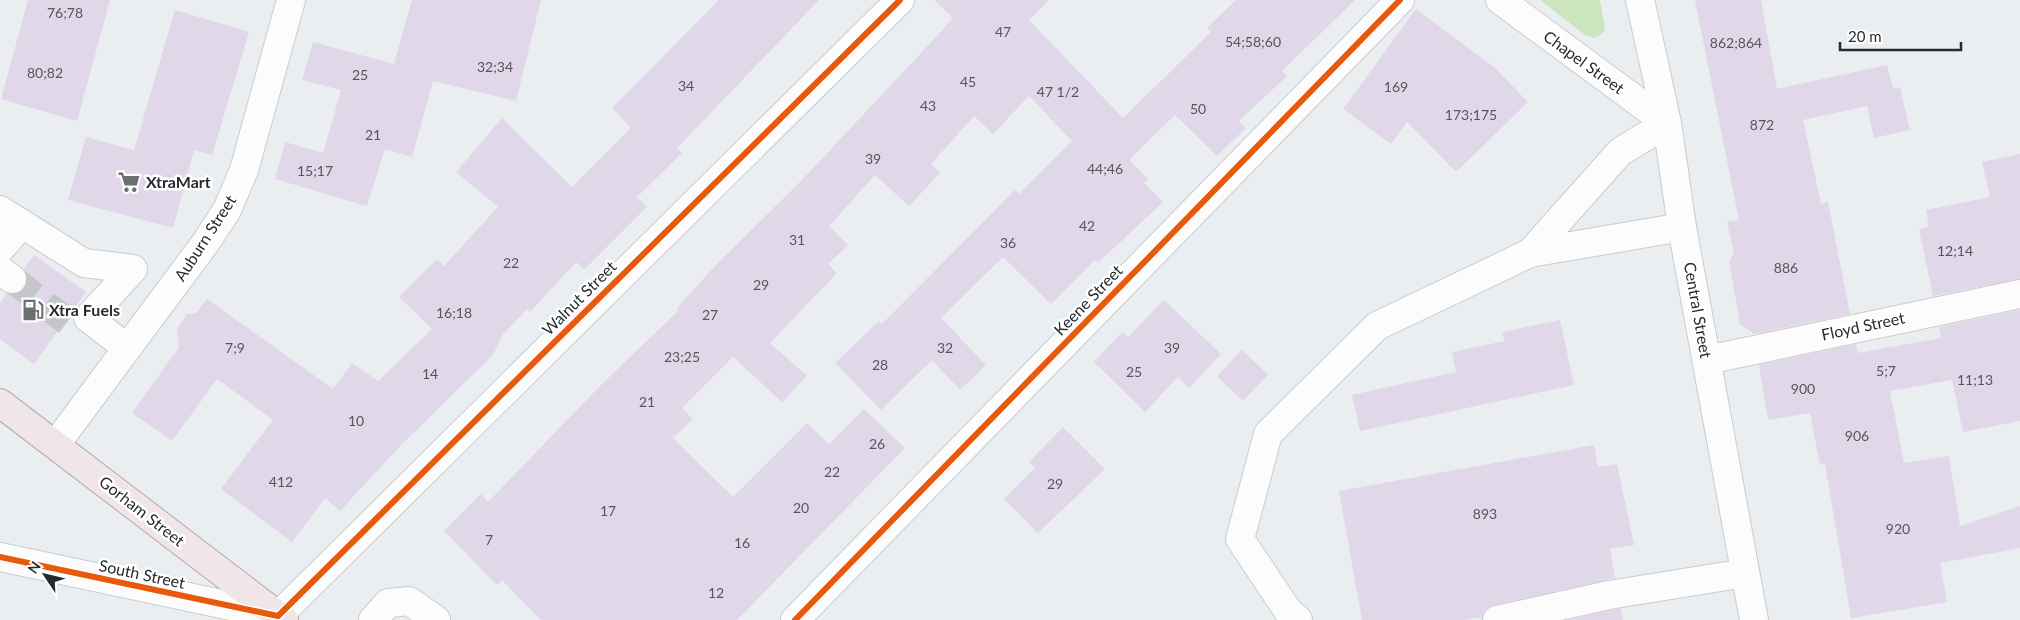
<svg xmlns="http://www.w3.org/2000/svg" width="2020" height="620" viewBox="0 0 2020 620" font-family="Lato,sans-serif">
	<style>
		.green { fill: #cbe6bd }
		.building { fill: #e0d7e9 }
		.lines { fill: none; stroke-linecap: round; stroke-linejoin: round }
		.minor-tunnel { stroke: #c3c7ca; stroke-width: 28; stroke-dasharray: 28 14; stroke-linecap: butt }
		.minor-casing { stroke: #c9ccce; stroke-width: 30 }
		.major-casing { stroke: #b7a8aa; stroke-width: 30 }
		.minor { stroke: #fcfcfd; stroke-width: 28 }
		.major { stroke: #f0e6e7; stroke-width: 28 }
		.cycleway-casing { stroke: #fff; stroke-width: 9 }
		.cycleway { stroke: #e8590c; stroke-width: 6 }
		.labels { text-anchor: middle; stroke-width: 5; stroke-linejoin: round; paint-order: stroke }
		.number-label { font-size: 14px; fill: #56565c }
		.street-label { font-size: 16px; fill: #282b2d; stroke: #fff }
		.poi-label { font-size: 16px; font-weight: bold; fill: #282b2d; stroke: #fff; text-anchor: start }
	</style>
	<rect width="100%" height="100%" fill="#eaeef1"/>
	<!-- green -->
	<path class="green" d="M1540,0H1600L1605,29L1602,34L1594,38L1585,35Z"/>
	<!-- building -->
	<g class="building">
		<path d="M28,0H110L77,121L1,99Z"/>
		<path d="M412,0H541L516,101L433,81L412,157L385,149L367,206L275,179L285,142L323,153L341,90L302,80L313,42L394,64Z"/>
		<path d="M719,0H819L677,148L682,153L637,197L647,207L584,270L576,262L530,312L527,309L503,334L493,355L401,445L340,511L325,498L292,542L221,489L273,420L217,379L172,441L132,413L179,347L177,329L187,314L196,313L207,299L333,389L352,363L378,381L432,329L399,297L437,259L444,266L498,207L456,172L502,118L572,187L631,128L612,108Z"/>
		<path d="M934,0H1049L1029,20L1123,118L1211,32L1207,28L1236,0H1355L1282,71L1287,76L1239,121L1246,128L1217,156L1175,115L1129,160L1148,179L1144,183L1163,202L1098,263L1095,260L1051,304L1003,257L941,318L986,365L960,390L932,360L881,410L835,363L879,321L882,324L1015,190L1019,194L1072,141L1029,96L993,134L974,116L931,164L940,173L909,206L875,175L829,226L848,245L828,264L837,273L770,343L807,376L782,402L733,357L682,408L693,419L673,438L733,497L807,423L829,444L864,409L905,448L737,620H541L502,580L497,585L444,531L481,494L488,502L600,386L679,310L677,308L716,265L800,182L922,52L953,18Z"/>
		<path d="M1695,0H1761L1777,89L1887,65L1893,89L1900,87L1910,130L1874,138L1867,106L1803,120L1821,204L1828,202L1850,314L1754,334L1740,324L1729,261L1734,253L1727,222L1739,220Z"/>
		<path d="M1416,9L1494,67L1528,102L1456,172L1407,122L1391,144L1343,109Z"/>
		<path d="M175,10L249,32L212,155L194,150L173,228L68,200L86,137L134,150Z"/>
		<path d="M2020,154V279L1933,296L1919,229L1929,227L1926,210L1990,197L1982,162Z"/>
		<path d="M34,255L86,292L34,364L0,339V303L7,293L18,294L25,288L28,280L24,269Z"/>
		<path d="M1164,300L1221,354L1189,388L1178,377L1145,412L1094,362L1122,332L1128,337Z"/>
		<path d="M2020,310V421L1963,432L1952,380L1890,391L1904,463L1949,456L1960,526L2020,506V548L1940,563L1947,602L1851,618L1825,464L1820,465L1810,413L1768,420L1759,365L1856,344L1858,353L1941,338L1939,327Z"/>
		<path d="M1560,320L1574,385L1360,431L1352,395L1456,372L1452,352L1505,341L1502,332Z"/>
		<path d="M1242,350L1268,375L1243,401L1217,376Z"/>
		<path d="M1063,427L1105,469L1038,533L1004,499L1035,468L1029,462Z"/>
		<path d="M1594,445L1598,467L1617,464L1634,545L1610,549L1615,578L1494,605L1486,609L1482,617L1464,620H1362L1339,491Z"/>
		<path d="M1621,609L1623,620H1569L1612,610Z"/>
	</g>
	<g class="lines">
		<!-- minor-tunnel -->
		<path class="minor-tunnel" d="M12,279L68,322"/>
		<!-- minor casing -->
		<g class="minor-casing">
			<g id="minor">
				<path d="M1500,0L1667,123L1620,152L1530,253"/>
				<path d="M1640,0L1667,123L1682,227L1754,620"/>
				<path d="M0,210L84,263L133,269L88,318L127,348"/>
				<path d="M0,249L22,224"/>
				<path d="M0,270L12,279"/>
				<path d="M1707,360L2020,294"/>
				<path d="M56,444L206,242L227,210L244,170L291,0"/>
				<path d="M0,557L278,616L900,0"/>
				<path d="M373,620L388,603L409,601L436,620"/>
				<path d="M795,620L1400,0"/>
				<path d="M1298,620L1288,611L1240,539L1268,434L1377,326L1530,253L1682,227"/>
				<path d="M1497,620L1609,595L1745,573"/>
			</g>
		</g>
		<!-- major casing -->
		<g class="major-casing">
			<path id="major" d="M0,403L284,620"/>
		</g>
		<!-- minor -->
		<use href="#minor" class="minor"/>
		<!-- major -->
		<use href="#major" class="major"/>
		<!-- cycleway casing -->
		<g class="cycleway-casing">
			<g id="cycleway">
				<path d="M0,557L278,616L900,0"/>
				<path d="M795,620L1400,0"/>
			</g>
		</g>
		<!-- cycleway -->
		<use href="#cycleway" class="cycleway"/>
	</g>
	<!-- icons -->
	<defs>
		<g id="supermarket-bare" transform="scale(1.725)"><path d="M-6-5.5h2.5l.6 2H6L4.5 2H-2.5L-4.4-4H-6ZM-1.5 3.2a1.3 1.3 0 1 0 .1 0ZM3 3.2a1.3 1.3 0 1 0 .1 0Z" fill="#6c6f72" stroke="#fff" stroke-width="2.5" paint-order="stroke"/></g>
		<g id="fuel-bare" transform="scale(1.725)"><path d="M-5.5-6h7V0h2V4h1.3V-2.5L3-4.5l.8-.8L6-3V5H2.5V1h-1V6h-7ZM-4.2-4.7v3.2H.2V-4.7Z" fill="#6c6f72" stroke="#fff" stroke-width="2.5" paint-order="stroke"/></g>
	</defs>
	<g fill-rule="evenodd">
		<use href="#supermarket-bare" x="129" y="182"/>
		<use href="#fuel-bare" x="33" y="310"/>
	</g>
	<g class="labels">
		<!-- number labels -->
		<g class="number-label">
			<text x="65" y="18">76;78</text>
			<text x="1003" y="37">47</text>
			<text x="1253" y="47">54;58;60</text>
			<text x="1736" y="48">862;864</text>
			<text x="495" y="72">32;34</text>
			<text x="45" y="78">80;82</text>
			<text x="360" y="80">25</text>
			<text x="968" y="87">45</text>
			<text x="686" y="91">34</text>
			<text x="1396" y="92">169</text>
			<text x="1058" y="97">47 1/2</text>
			<text x="928" y="111">43</text>
			<text x="1198" y="114">50</text>
			<text x="1471" y="120">173;175</text>
			<text x="1762" y="130">872</text>
			<text x="373" y="140">21</text>
			<text x="873" y="164">39</text>
			<text x="1105" y="174">44;46</text>
			<text x="315" y="176">15;17</text>
			<text x="1087" y="231">42</text>
			<text x="797" y="245">31</text>
			<text x="1008" y="248">36</text>
			<text x="1955" y="256">12;14</text>
			<text x="511" y="268">22</text>
			<text x="1786" y="273">886</text>
			<text x="761" y="290">29</text>
			<text x="454" y="318">16;18</text>
			<text x="710" y="320">27</text>
			<text x="235" y="353">7;9</text>
			<text x="945" y="353">32</text>
			<text x="1172" y="353">39</text>
			<text x="682" y="362">23;25</text>
			<text x="880" y="370">28</text>
			<text x="1886" y="376">5;7</text>
			<text x="1134" y="377">25</text>
			<text x="430" y="379">14</text>
			<text x="1975" y="385">11;13</text>
			<text x="1803" y="394">900</text>
			<text x="647" y="407">21</text>
			<text x="356" y="426">10</text>
			<text x="1857" y="441">906</text>
			<text x="877" y="449">26</text>
			<text x="832" y="477">22</text>
			<text x="281" y="487">412</text>
			<text x="1055" y="489">29</text>
			<text x="801" y="513">20</text>
			<text x="608" y="516">17</text>
			<text x="1485" y="519">893</text>
			<text x="1898" y="534">920</text>
			<text x="489" y="545">7</text>
			<text x="742" y="548">16</text>
			<text x="716" y="598">12</text>
		</g>
		<!-- street labels -->
		<g class="street-label">
			<text transform="translate(1584 62) rotate(36)" y="6">Chapel Street</text>
			<text transform="translate(205 238) rotate(-57)" y="6">Auburn Street</text>
			<text transform="translate(579 298) rotate(-45)" y="6">Walnut Street</text>
			<text transform="translate(1088 300) rotate(-46)" y="6">Keene Street</text>
			<text transform="translate(1698 310) rotate(80)" y="6">Central Street</text>
			<text transform="translate(1863 326) rotate(-12)" y="6">Floyd Street</text>
			<text transform="translate(142 511) rotate(38)" y="6">Gorham Street</text>
			<text transform="translate(142 574) rotate(12)" y="6">South Street</text>
		</g>
		<!-- poi labels -->
		<g class="poi-label">
			<text x="146" y="188">XtraMart</text>
			<text x="49" y="316">Xtra Fuels</text>
		</g>
	</g>
	<!-- north arrow -->
	<g transform="translate(45 575) rotate(305)" stroke="#ffffff" stroke-width="4" paint-order="stroke">
	<path d="M0-4L9 19L0 12L-9 19Z" fill="#282b2d"/>
	<text y="-8" font-size="14" font-weight="bold" text-anchor="middle" fill="#282b2d">N</text>
	</g>
	<!-- scale -->
	<path d="M1840 42v8h121v-8" fill="none" stroke="#282b2d" stroke-width="2.5"/>
	<text x="1848" y="42" font-size="15" fill="#282b2d" stroke="#ffffff" stroke-width="4" paint-order="stroke">20 m</text>
</svg>
